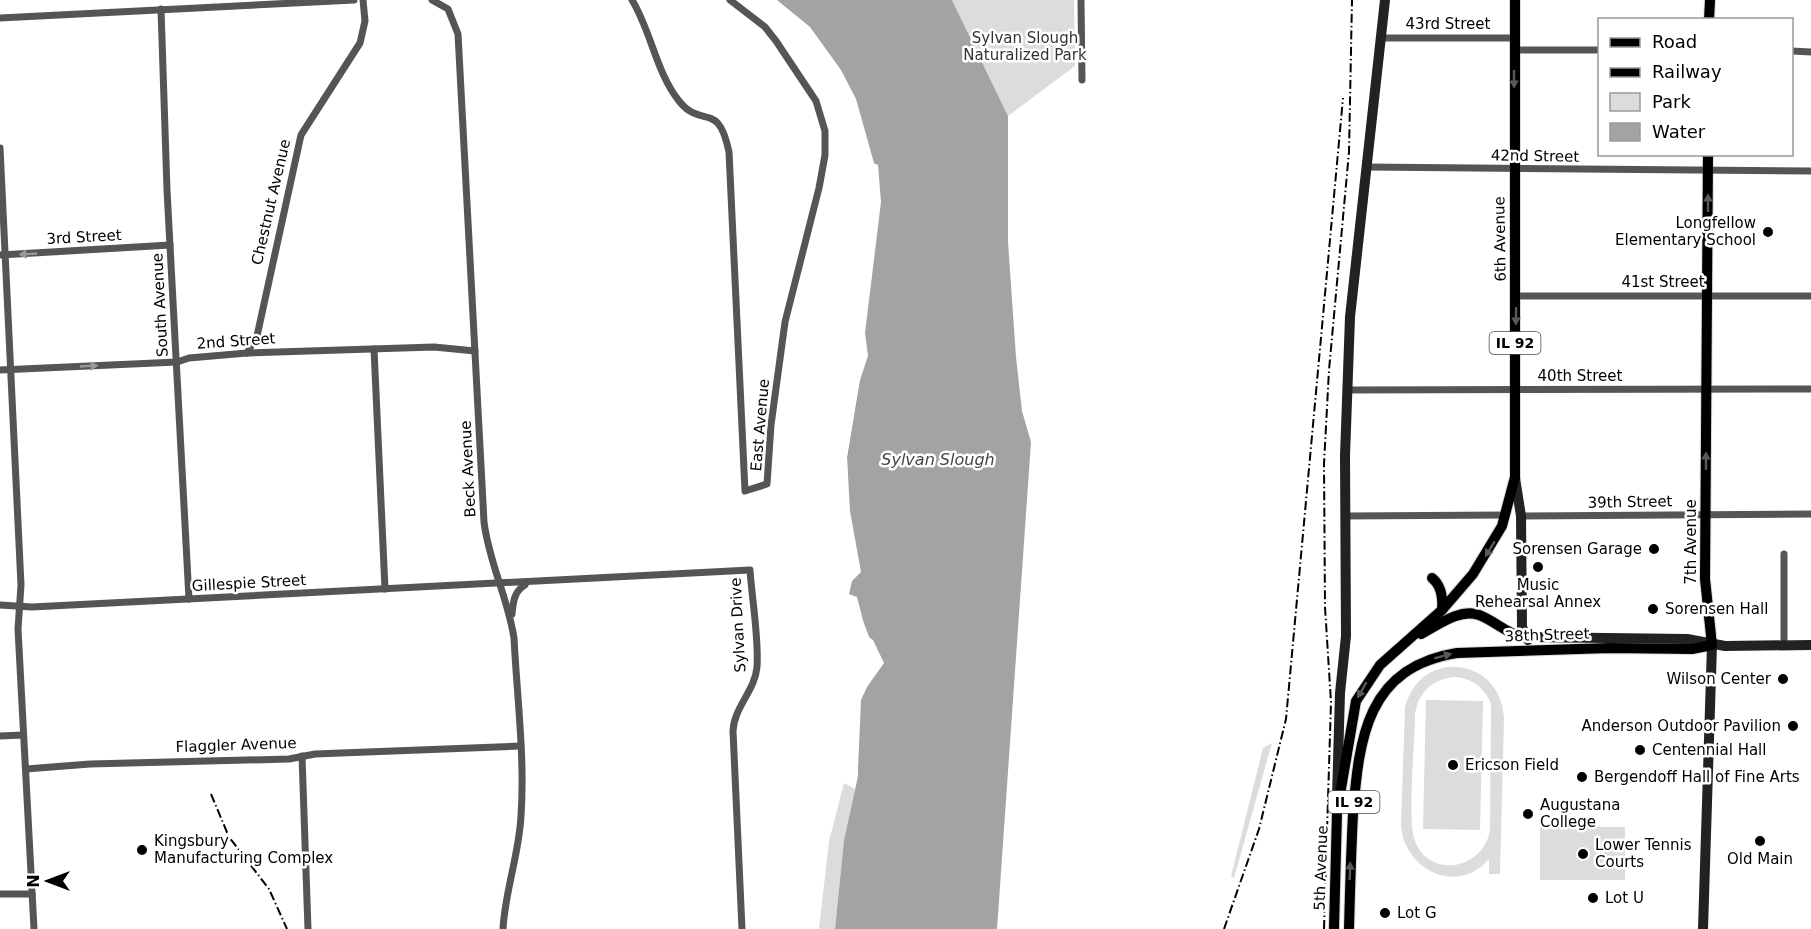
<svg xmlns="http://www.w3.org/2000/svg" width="1811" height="929" viewBox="0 0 1811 929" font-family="'DejaVu Sans',sans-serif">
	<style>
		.green { fill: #dcdcdc; fill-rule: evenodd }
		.water { fill: #a3a3a3 }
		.pier { fill: #fff }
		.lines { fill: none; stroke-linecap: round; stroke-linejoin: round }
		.primary-casing { stroke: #dbdbdb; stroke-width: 12 }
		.street { stroke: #555; stroke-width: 7 }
		.secondary { stroke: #222; stroke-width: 10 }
		.primary { stroke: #000; stroke-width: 10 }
		.rail { stroke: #000; stroke-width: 2; stroke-dasharray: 9 3 1.5 3; stroke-linecap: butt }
		.oneway { fill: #595959 }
		.oneway2 { fill: #999 }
		.poi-dot { fill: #000; stroke: #fff; stroke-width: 2 }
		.labels { text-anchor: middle; stroke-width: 5; stroke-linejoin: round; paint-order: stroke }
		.shield { fill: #fff; stroke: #4c4c4c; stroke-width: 1.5 }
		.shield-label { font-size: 14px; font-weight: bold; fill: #000 }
		.street-label { font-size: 15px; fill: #000; stroke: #fff }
		.park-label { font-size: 15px; fill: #333; stroke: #fff }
		.poi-label { font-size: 15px; fill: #000; stroke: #fff; text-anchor: start }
		.water-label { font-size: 16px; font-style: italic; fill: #444; stroke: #fff }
	</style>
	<rect width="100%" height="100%" fill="#fff"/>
	<!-- green -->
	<g class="green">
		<path d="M952,0H1074L1075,66L1008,116Z"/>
		<path d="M1447,667C1480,665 1502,686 1504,718L1500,874H1489V859C1457,896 1404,870 1401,825L1405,707C1411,685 1425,671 1447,667ZM1456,677C1473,679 1485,688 1491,704L1490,828C1487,868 1430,881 1415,841C1407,820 1415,742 1415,715C1418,692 1433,678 1456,677Z"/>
		<path d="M1426,700L1483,701L1480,830L1423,829Z"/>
		<path d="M1272,743L1234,878L1231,876L1263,748Z"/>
		<path d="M844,783L855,789L844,840L835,929H819L829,841Z"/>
		<rect x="1540" y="827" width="85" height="53"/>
	</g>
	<!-- water -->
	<path class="water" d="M777,0H952L1008,116V242L1016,357L1022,411L1031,442L997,929H835L844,840L858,776L857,718L861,691L879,662L859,611L849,594L852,581L859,570L848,507L847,457L864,356L862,318L870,282L874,223V163L856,99L841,70L810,27Z"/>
	<!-- pier -->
	<g class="pier">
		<path d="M871,162L878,165L881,202L865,333L868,356L859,383L847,457L850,511L861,572L853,580L849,581L855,570L845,507L844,456L861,355L859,318L867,281L874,205Z"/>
		<path d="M846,593L857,597L867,636L873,640L884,663L867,687L861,700L858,769L855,770L854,718L858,690L876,661Z"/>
	</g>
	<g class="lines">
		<!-- primary casing -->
		<g class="primary-casing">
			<g id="primary">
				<path d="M1709,20L1710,0"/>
				<path d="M1432,578C1442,586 1443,598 1442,610"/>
				<path d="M1421,634C1438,625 1460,608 1479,615C1495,621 1506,633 1522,637"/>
				<path d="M1334,929L1337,812L1356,701L1380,665L1442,610L1473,574L1502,526L1515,477V0"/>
				<path d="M1349,929C1350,891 1351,852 1353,814C1359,738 1367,667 1457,653L1610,648L1692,649L1712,645L1705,579L1708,154"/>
			</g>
		</g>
		<!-- street -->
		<g class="street">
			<path d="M432,0L448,9L458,34L484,522C489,563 508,598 514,638C517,697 525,758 521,816C519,855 505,891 503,929"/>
			<path d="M632,0C651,31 656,72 679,101C702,130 718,99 729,152L745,491L767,484L771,425L785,322L819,188L825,155V131L816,101L776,41L765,27L730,0"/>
			<path d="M1081,0L1082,80"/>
			<path d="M161,9L167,190L189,599"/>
			<path d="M0,18L354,0"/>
			<path d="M1382,38H1515"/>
			<path d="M1514,50H1600"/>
			<path d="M1792,51L1811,52"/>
			<path d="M0,148L21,585L18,629L34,929"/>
			<path d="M1366,167L1811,171"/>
			<path d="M0,255L170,245"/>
			<path d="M1516,296H1811"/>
			<path d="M374,349L385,589"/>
			<path d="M247,353L257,336L301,135L360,43L365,21L363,0"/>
			<path d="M0,370L177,362L189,358L247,353L434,347L475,351"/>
			<path d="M1348,390L1811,389"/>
			<path d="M1345,516L1506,515"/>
			<path d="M1521,516L1811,514"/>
			<path d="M1784,554V645"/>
			<path d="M0,605L32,607L750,570C752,600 759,638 757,667C755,691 734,707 733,731L742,929"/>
			<path d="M512,614C513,603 514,591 525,585"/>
			<path d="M0,736L23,735"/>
			<path d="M302,756L308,929"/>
			<path d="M26,769L90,764L289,759L315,754L520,746"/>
			<path d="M0,894H32"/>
		</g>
		<!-- secondary -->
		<g class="secondary">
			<path d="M1515,478L1521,516L1522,627L1528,640"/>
			<path d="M1522,637L1687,639L1725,646L1811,645"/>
			<path d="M1337,797L1340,693L1346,636L1345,456L1350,317L1385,0"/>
			<path d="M1703,929L1712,645"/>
		</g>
		<!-- primary -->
		<use href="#primary" class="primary"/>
		<!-- rail -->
		<g class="rail">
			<path d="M211,794L229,837L269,889L287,929"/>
			<path d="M1224,929L1259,829L1286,719L1343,98"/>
			<path d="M1324,929L1331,702L1325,607L1324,464L1329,370L1349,152L1352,0"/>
		</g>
	</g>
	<!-- one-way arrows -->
	<defs><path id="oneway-solid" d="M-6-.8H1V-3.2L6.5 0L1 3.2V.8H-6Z" transform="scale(1.5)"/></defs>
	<g class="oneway">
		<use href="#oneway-solid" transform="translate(1514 79) rotate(90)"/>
		<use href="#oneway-solid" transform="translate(1708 203) rotate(-90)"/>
		<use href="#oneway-solid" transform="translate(1516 316) rotate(91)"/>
		<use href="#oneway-solid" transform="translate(1706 461) rotate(-90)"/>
		<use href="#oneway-solid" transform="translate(1490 549) rotate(121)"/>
		<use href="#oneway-solid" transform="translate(1443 656) rotate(-15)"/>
		<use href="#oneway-solid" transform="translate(1362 690) rotate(120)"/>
		<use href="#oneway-solid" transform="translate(1350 871) rotate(-88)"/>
	</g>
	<g class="oneway2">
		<use href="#oneway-solid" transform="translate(28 254) rotate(177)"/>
		<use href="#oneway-solid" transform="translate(89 366) rotate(-3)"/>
	</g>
	<!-- markers -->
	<g class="poi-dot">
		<circle cx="1768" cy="232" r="6"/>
		<circle cx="1654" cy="549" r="6"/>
		<circle cx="1538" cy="567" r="6"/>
		<circle cx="1653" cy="609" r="6"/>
		<circle cx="1783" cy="679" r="6"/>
		<circle cx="1793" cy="726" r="6"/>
		<circle cx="1640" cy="750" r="6"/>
		<circle cx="1453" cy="765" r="6"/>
		<circle cx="1582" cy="777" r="6"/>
		<circle cx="1528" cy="814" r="6"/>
		<circle cx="1760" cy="841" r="6"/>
		<circle cx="142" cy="850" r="6"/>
		<circle cx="1583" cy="854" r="6"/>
		<circle cx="1593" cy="898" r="6"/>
		<circle cx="1385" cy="913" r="6"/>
	</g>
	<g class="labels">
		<!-- shield labels -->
		<g class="shield">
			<rect x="1489.5" y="332" width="51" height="22" rx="4.5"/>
			<rect x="1328.5" y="791" width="51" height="22" rx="4.5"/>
		</g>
		<g class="shield-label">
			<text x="1515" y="348">IL 92</text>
			<text x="1354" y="807">IL 92</text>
		</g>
		<!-- street labels -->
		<g class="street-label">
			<text x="1448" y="29">43rd Street</text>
			<text transform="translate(1535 156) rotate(1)" y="5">42nd Street</text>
			<text transform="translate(271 202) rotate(-77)" y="5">Chestnut Avenue</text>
			<text transform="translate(84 237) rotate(-3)" y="5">3rd Street</text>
			<text transform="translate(1500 239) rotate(-91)" y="5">6th Avenue</text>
			<text x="1663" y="287">41st Street</text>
			<text transform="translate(160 305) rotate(-93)" y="5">South Avenue</text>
			<text transform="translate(236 341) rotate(-4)" y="5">2nd Street</text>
			<text x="1580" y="381">40th Street</text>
			<text transform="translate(760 425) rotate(-85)" y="5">East Avenue</text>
			<text transform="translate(468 469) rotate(-93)" y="5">Beck Avenue</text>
			<text transform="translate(1630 502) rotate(-1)" y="5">39th Street</text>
			<text transform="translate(1691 542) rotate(-90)" y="5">7th Avenue</text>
			<text transform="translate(249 583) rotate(-3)" y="5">Gillespie Street</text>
			<text transform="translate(738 625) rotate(-93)" y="5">Sylvan Drive</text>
			<text transform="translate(1547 635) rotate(-2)" y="5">38th Street</text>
			<text transform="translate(236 745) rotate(-2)" y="5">Flaggler Avenue</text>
			<text transform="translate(1321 868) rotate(-88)" y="5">5th Avenue</text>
		</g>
		<!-- park labels -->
		<g class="park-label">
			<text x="1025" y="43">Sylvan Slough<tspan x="1025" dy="17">Naturalized Park</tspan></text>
		</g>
		<!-- poi labels -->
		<g class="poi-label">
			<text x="1756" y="228" text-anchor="end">Longfellow<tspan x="1756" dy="17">Elementary School</tspan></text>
			<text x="1642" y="554" text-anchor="end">Sorensen Garage</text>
			<text x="1538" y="590" text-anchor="middle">Music<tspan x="1538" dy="17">Rehearsal Annex</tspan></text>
			<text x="1665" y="614">Sorensen Hall</text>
			<text x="1771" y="684" text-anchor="end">Wilson Center</text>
			<text x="1781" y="731" text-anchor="end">Anderson Outdoor Pavilion</text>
			<text x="1652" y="755">Centennial Hall</text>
			<text x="1465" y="770">Ericson Field</text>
			<text x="1594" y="782">Bergendoff Hall of Fine Arts</text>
			<text x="1540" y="810">Augustana<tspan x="1540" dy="17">College</tspan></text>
			<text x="154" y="846">Kingsbury<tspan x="154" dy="17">Manufacturing Complex</tspan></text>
			<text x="1595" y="850">Lower Tennis<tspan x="1595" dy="17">Courts</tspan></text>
			<text x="1760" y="864" text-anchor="middle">Old Main</text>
			<text x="1605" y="903">Lot U</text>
			<text x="1397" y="918">Lot G</text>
		</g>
		<!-- water labels -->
		<g class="water-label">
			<text x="938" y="465">Sylvan Slough</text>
		</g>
	</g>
	<!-- legend -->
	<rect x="1598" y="18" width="195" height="138" fill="#ffffff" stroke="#999999" stroke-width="1.5"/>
	<rect x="1610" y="38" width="30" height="9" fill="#000000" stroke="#999999" stroke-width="1.5"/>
	<text x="1652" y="48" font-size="18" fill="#000000">Road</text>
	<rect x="1610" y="68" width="30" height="9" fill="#000000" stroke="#999999" stroke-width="1.5"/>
	<text x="1652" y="78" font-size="18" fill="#000000">Railway</text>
	<rect x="1610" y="93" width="30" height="18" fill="#dcdcdc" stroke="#999999" stroke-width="1.5"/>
	<text x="1652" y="108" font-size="18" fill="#000000">Park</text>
	<rect x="1610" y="123" width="30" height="18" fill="#a3a3a3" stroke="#999999" stroke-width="1.5"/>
	<text x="1652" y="138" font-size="18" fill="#000000">Water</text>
	<!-- north arrow -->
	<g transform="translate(48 881) rotate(270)" stroke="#ffffff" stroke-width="4.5" paint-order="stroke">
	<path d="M0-4.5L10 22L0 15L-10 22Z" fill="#000000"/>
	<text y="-9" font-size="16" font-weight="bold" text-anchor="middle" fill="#000000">N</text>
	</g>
</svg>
